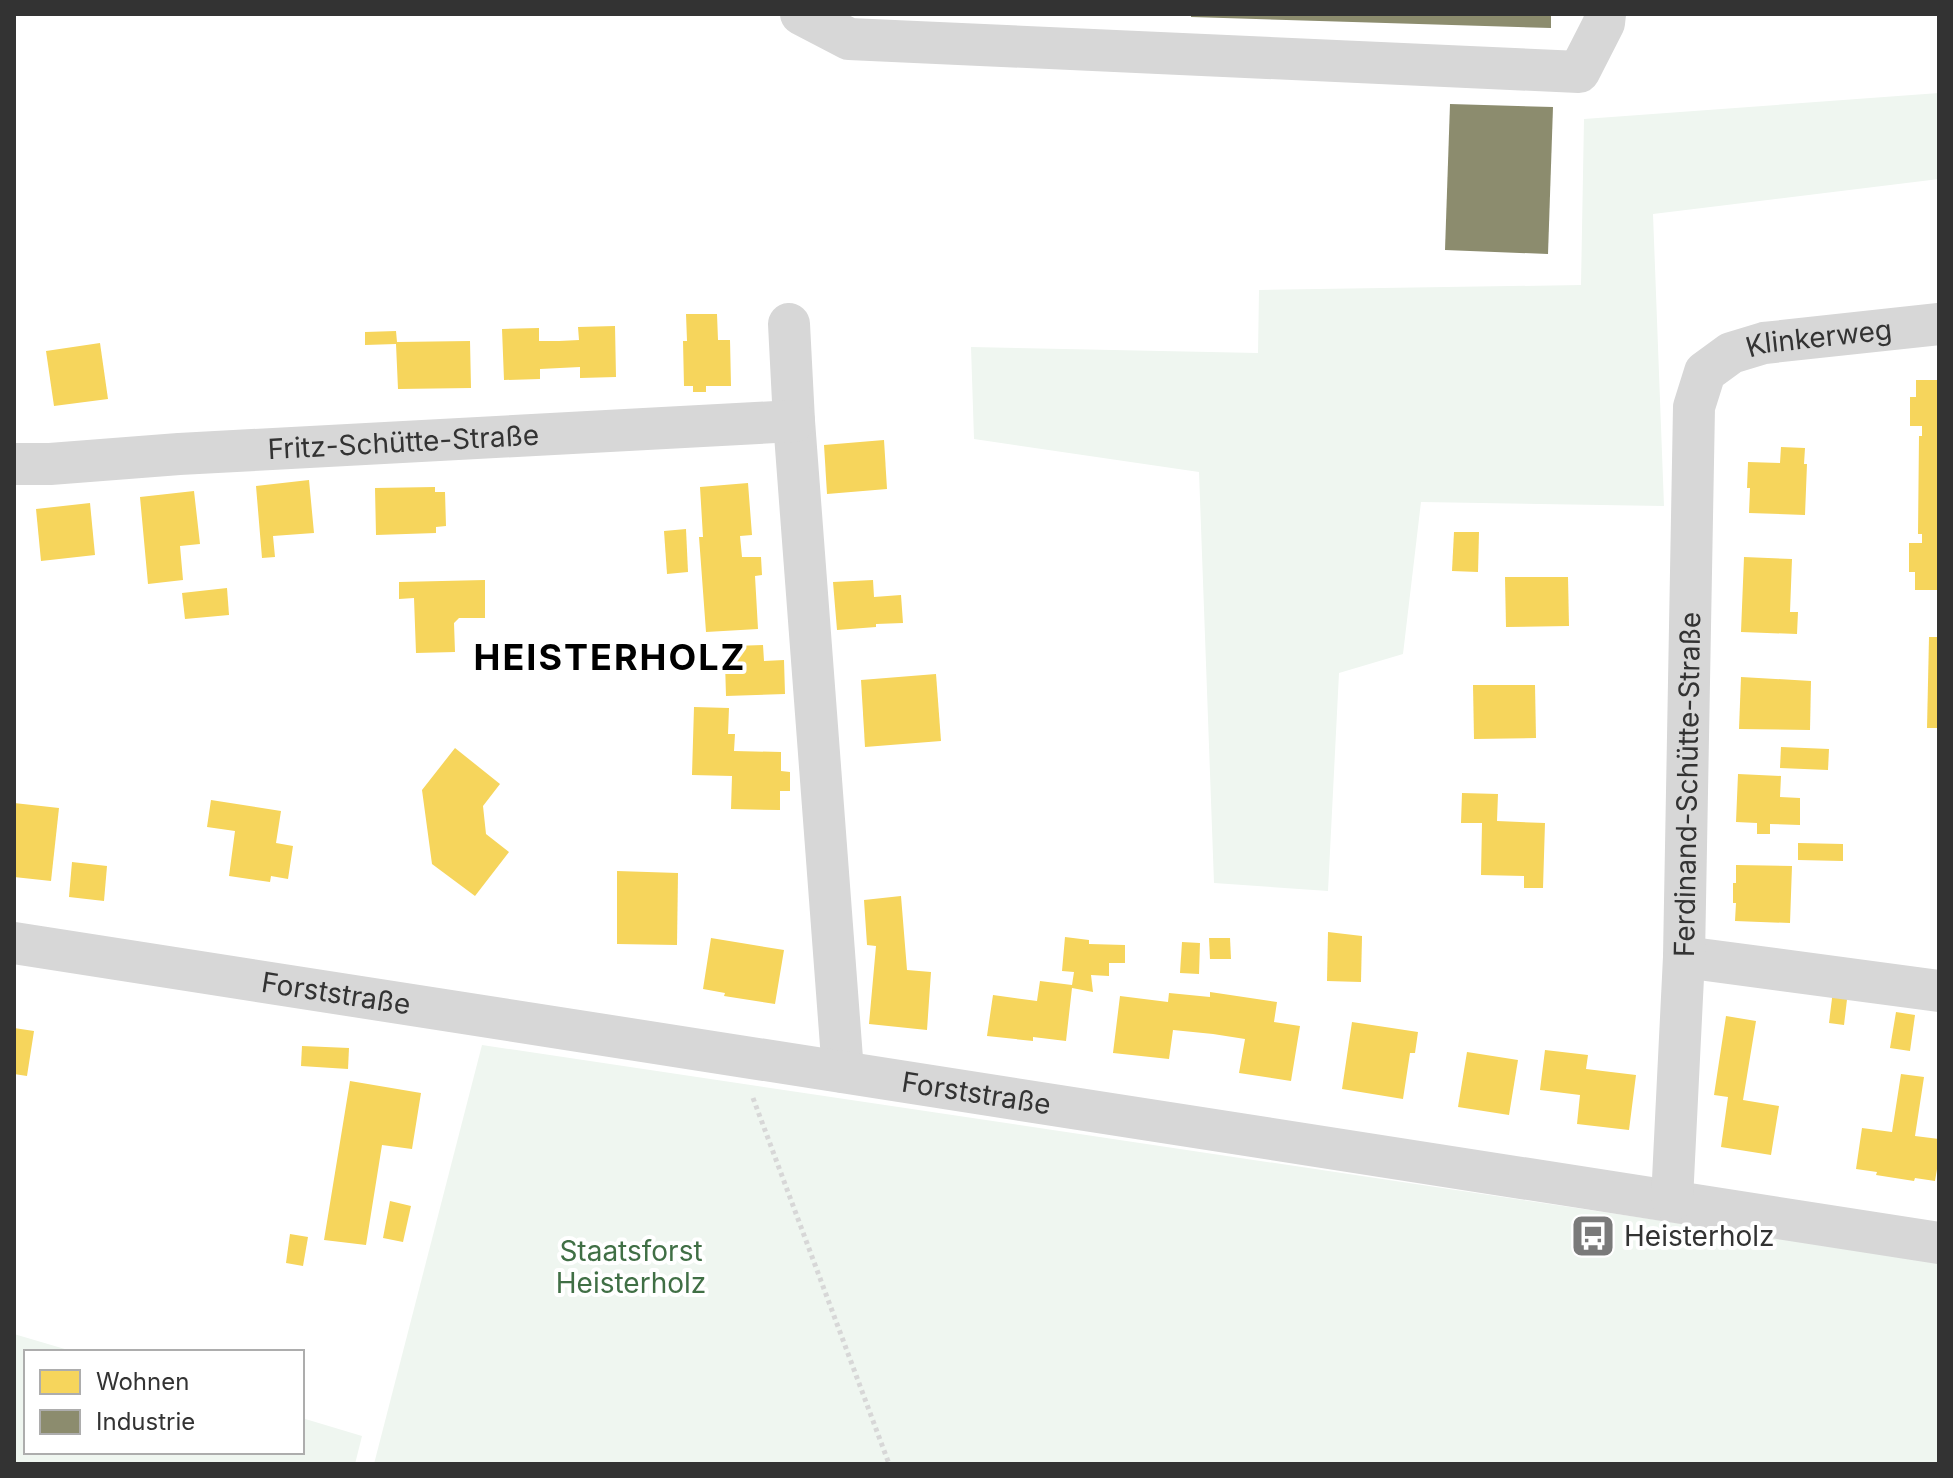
<svg xmlns="http://www.w3.org/2000/svg" width="1953" height="1478" viewBox="0 0 1953 1478" font-family="Inter,sans-serif">
	<style>
		.green { fill: #eff6f0 }
		.homes { fill: #f6d55c }
		.industry { fill: #8c8c6e }
		.lines { fill: none; stroke-linecap: round; stroke-linejoin: round }
		.path { stroke: #d7d7d7; stroke-width: 5; stroke-dasharray: 4 4; stroke-linecap: butt }
		.minor { stroke: #d7d7d7; stroke-width: 42 }
		.labels { text-anchor: middle; stroke-width: 8; stroke-linejoin: round; paint-order: stroke }
		.street-label { font-size: 28px; fill: #333; stroke: #fff }
		.poi-label { font-size: 28px; fill: #333; stroke: #fff; text-anchor: start }
		.park-label { font-size: 28px; fill: #406f45; stroke: #fff }
		.district-label { font-size: 36px; font-weight: bold; letter-spacing: 2px; fill: #000; stroke: #fff }
	</style>
	<rect width="100%" height="100%" fill="#fff"/>
	<!-- green -->
	<g class="green">
		<path d="M1939,93V179L1653,214L1664,506L1421,502L1403,654L1339,673L1328,891L1214,883L1199,472L974,439L971,347L1258,353L1259,290L1581,285L1584,119Z"/>
		<path d="M482,1045L1939,1262V1464H374Z"/>
		<path d="M14,1334L75,1352H26V1452H302V1418L362,1436L355,1464H14Z"/>
	</g>
	<!-- homes -->
	<g class="homes">
		<path d="M686,314H717L718,340H730L731,386H706V392H693V386H684L683,341H687Z"/>
		<path d="M615,326L616,377L580,378V367L540,369V379L504,380L502,329L539,328V341H559L579,340L578,327Z"/>
		<path d="M396,331L397,342L470,341L471,388L398,389L396,344L365,345V332Z"/>
		<path d="M100,343L108,399L54,406L46,351Z"/>
		<path d="M1916,380H1939V590H1915V572H1909V543H1922V534H1918L1919,436H1922V426H1910V397H1916Z"/>
		<path d="M884,440L887,489L827,494L824,445Z"/>
		<path d="M1781,447L1805,448L1804,464H1807L1805,515L1749,513L1750,488H1747L1748,462L1780,463Z"/>
		<path d="M309,480L314,533L273,536L275,557L262,558L256,486Z"/>
		<path d="M748,483L752,535L740,536L742,557H761L762,575L755,576L758,629L706,632L699,537H703L700,487Z"/>
		<path d="M435,487V492H445L446,526L436,527V533L376,535L375,488Z"/>
		<path d="M194,491L200,544L180,546L183,580L148,584L140,497Z"/>
		<path d="M90,503L95,555L41,561L36,509Z"/>
		<path d="M686,529L688,572L667,574L664,531Z"/>
		<path d="M1454,532H1479L1478,572L1452,571Z"/>
		<path d="M1744,557L1792,559L1790,612H1798L1797,634L1741,632Z"/>
		<path d="M1505,577H1568L1569,626L1506,627Z"/>
		<path d="M485,580V618H459L454,623L455,652L416,653L414,598L399,599V582Z"/>
		<path d="M873,580L874,597L901,595L903,623L876,624V627L837,630L833,582Z"/>
		<path d="M227,588L229,615L185,619L182,593Z"/>
		<path d="M1929,637H1939V728H1927Z"/>
		<path d="M763,645L764,661L784,660L785,694L726,696L725,662L733,661V646Z"/>
		<path d="M936,674L941,741L865,747L861,680Z"/>
		<path d="M1741,677L1811,681L1810,730L1739,729Z"/>
		<path d="M1473,685H1535L1536,738L1474,739Z"/>
		<path d="M694,707L729,708L728,734H735L734,751L781,752V771L790,772V791H780V810L731,809L732,776L692,775Z"/>
		<path d="M1781,747L1829,749L1828,770L1780,768Z"/>
		<path d="M455,748L500,784L483,806L486,834L509,852L475,896L432,864L422,790Z"/>
		<path d="M1738,774L1781,776L1780,797L1800,798V825L1770,824V834H1757V823L1736,822Z"/>
		<path d="M1462,793L1498,794L1497,821L1545,823L1543,888H1524V876L1481,875L1482,823H1461Z"/>
		<path d="M211,800L281,811L276,843L293,846L288,879L271,876L270,882L229,876L235,831L207,827Z"/>
		<path d="M14,803L59,808L51,881L14,877Z"/>
		<path d="M1798,843L1843,844V861L1798,860Z"/>
		<path d="M72,862L107,866L104,901L69,897Z"/>
		<path d="M1736,865L1792,866L1790,923L1735,921L1736,903H1733V883H1736Z"/>
		<path d="M617,871L678,873L677,945L617,944Z"/>
		<path d="M901,896L907,970L931,972L927,1030L869,1024L876,946L867,945L864,900Z"/>
		<path d="M1328,932L1362,936L1361,982L1327,981Z"/>
		<path d="M1065,937L1089,940V944L1125,945V963H1109V976L1091,975L1093,992L1072,988L1066,1041L1033,1037V1041L987,1036L993,995L1037,1001L1040,981L1072,985L1074,972L1062,971Z"/>
		<path d="M711,938L784,950L775,1004L724,996L725,993L703,989Z"/>
		<path d="M1209,938H1230L1231,959H1210Z"/>
		<path d="M1182,942L1200,943L1199,974L1180,973Z"/>
		<path d="M1833,990L1848,991L1844,1025L1829,1023Z"/>
		<path d="M1210,992L1277,1002L1274,1022L1300,1026L1291,1081L1239,1073L1245,1039L1213,1034L1173,1030L1169,1059L1113,1053L1120,996L1168,1002L1169,993L1210,997Z"/>
		<path d="M1896,1012L1915,1015L1910,1051L1890,1048Z"/>
		<path d="M1726,1016L1756,1021L1743,1100L1779,1106L1771,1155L1721,1147L1728,1097L1714,1095Z"/>
		<path d="M1352,1022L1418,1032L1415,1053H1410L1403,1099L1342,1089Z"/>
		<path d="M14,1028L34,1031L27,1076L14,1074Z"/>
		<path d="M302,1046L349,1048L348,1069L301,1066Z"/>
		<path d="M1545,1050L1588,1055L1586,1069L1636,1075L1629,1130L1577,1124L1580,1095L1540,1090Z"/>
		<path d="M1467,1052L1518,1060L1509,1115L1458,1107Z"/>
		<path d="M1901,1074L1924,1077L1915,1136L1939,1139V1157L1935,1181L1915,1178L1914,1181L1876,1175L1877,1172L1856,1169L1862,1128L1892,1132Z"/>
		<path d="M350,1081L421,1093L412,1149L382,1145L366,1245L324,1240Z"/>
		<path d="M390,1201L411,1206L403,1242L383,1238Z"/>
		<path d="M290,1234L308,1237L303,1266L286,1263Z"/>
	</g>
	<!-- industry -->
	<g class="industry">
		<path d="M1191,14H1551V28L1191,17Z"/>
		<path d="M1450,104L1553,107L1548,254L1445,250Z"/>
	</g>
	<g class="lines">
		<!-- path -->
		<path class="path" d="M753,1098L889,1464"/>
		<!-- minor -->
		<g class="minor">
			<path d="M801,14L849,39L1579,72L1604,23L1605,14"/>
			<path d="M789,324L794,421L843,1072"/>
			<path id="s1" d="M14,464H50L179,454L794,421"/>
			<path id="s2" d="M14,943L1939,1243"/>
			<path d="M1684,957L1939,991"/>
			<path id="s3" d="M1672,1200L1684,957L1694,407L1705,372L1731,353L1764,343L1939,324"/>
		</g>
	</g>
	<!-- icons -->
	<defs>
		<g id="bus-square" transform="scale(2.3)"><rect x="-9" y="-9" width="18" height="18" rx="4" fill="#7a7a7a" stroke="#fff"/><path d="M-5-6H5V4H4V6H2V4H-2V6H-4V4H-5ZM-3.5-4V0h7V-4ZM-3.5 1.2v1.5H-2V1.2ZM2 1.2v1.5H3.5V1.2Z" fill="#fff"/></g>
	</defs>
	<g fill-rule="evenodd">
		<use href="#bus-square" x="1593" y="1236"/>
	</g>
	<g class="labels">
		<!-- street labels -->
		<g class="street-label">
			<text dy="10" stroke="none"><textPath href="#s3" startOffset="952">Klinkerweg</textPath></text>
			<text dy="10" stroke="none"><textPath href="#s1" startOffset="390">Fritz-Schütte-Straße</textPath></text>
			<text dy="10" stroke="none"><textPath href="#s3" startOffset="416">Ferdinand-Schütte-Straße</textPath></text>
			<text dy="10" stroke="none"><textPath href="#s2" startOffset="326">Forststraße</textPath></text>
			<text dy="10" stroke="none"><textPath href="#s2" startOffset="974">Forststraße</textPath></text>
		</g>
		<!-- poi labels -->
		<g class="poi-label">
			<text x="1624" y="1246">Heisterholz</text>
		</g>
		<!-- park labels -->
		<g class="park-label">
			<text x="631" y="1261">Staatsforst<tspan x="631" dy="32">Heisterholz</tspan></text>
		</g>
		<!-- district labels -->
		<g class="district-label">
			<text x="610" y="670">HEISTERHOLZ</text>
		</g>
	</g>
	<!-- border -->
	<rect width="1953" height="1478" fill="none" stroke="#333333" stroke-width="32"/>
	<!-- legend -->
	<rect x="24" y="1350" width="280" height="104" fill="#ffffff" stroke="#adadad" stroke-width="2"/>
	<rect x="40" y="1370" width="40" height="24" fill="#f6d55c" stroke="#adadad" stroke-width="2"/>
	<text x="96" y="1390" font-size="24" fill="#333333">Wohnen</text>
	<rect x="40" y="1410" width="40" height="24" fill="#8c8c6e" stroke="#adadad" stroke-width="2"/>
	<text x="96" y="1430" font-size="24" fill="#333333">Industrie</text>
</svg>
